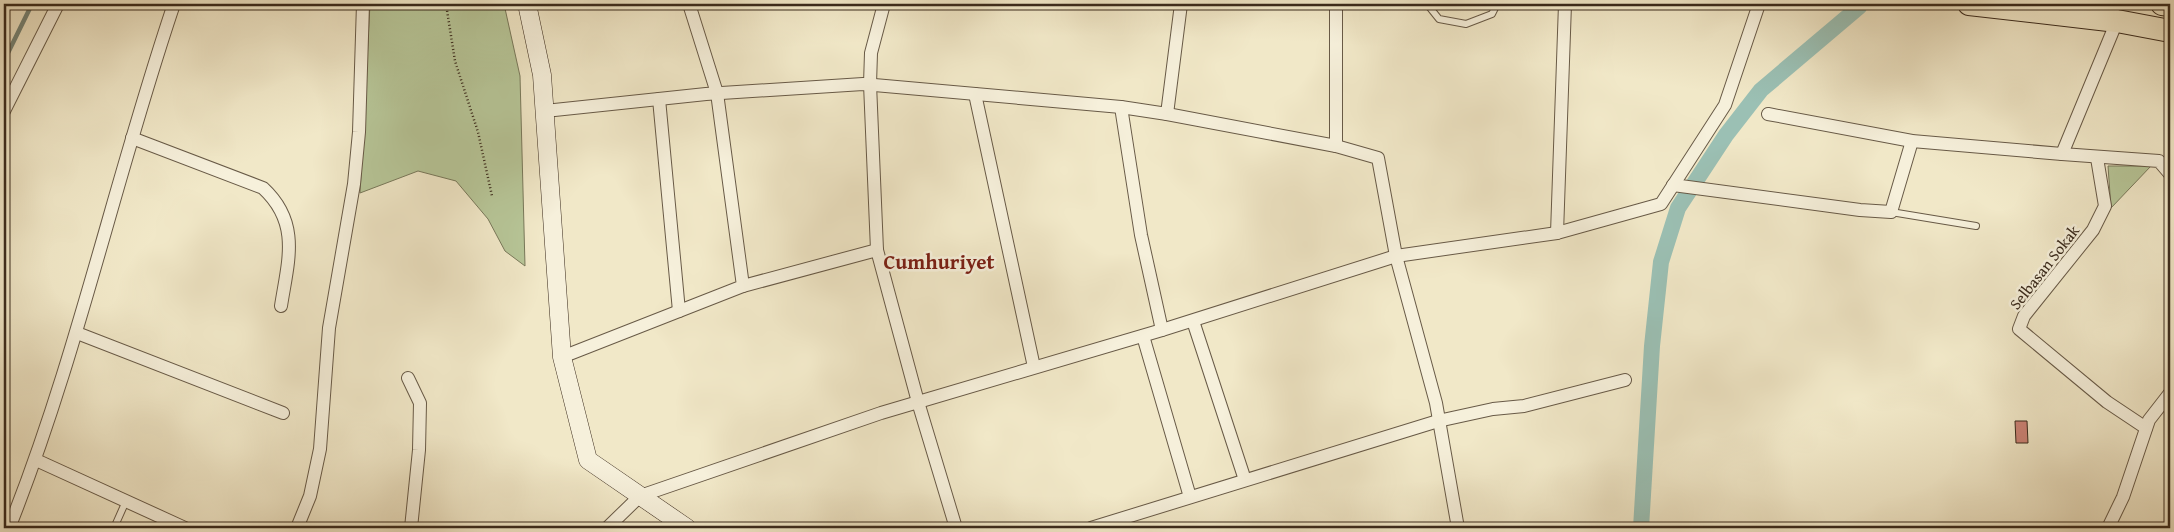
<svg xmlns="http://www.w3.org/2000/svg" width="2174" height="532" viewBox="0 0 2174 532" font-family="'Gentium Book Plus',serif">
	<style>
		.green { fill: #b7c698; stroke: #78785a }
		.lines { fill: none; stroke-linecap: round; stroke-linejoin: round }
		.stream { stroke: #748477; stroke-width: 4.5 }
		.canal { stroke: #9bc0b4; stroke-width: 16 }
		.building { fill: #cc8376; stroke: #3a2a1c }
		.lane-casing { stroke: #685a47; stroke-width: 8 }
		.street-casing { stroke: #685a47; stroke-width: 14 }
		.secondary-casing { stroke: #3a2a1c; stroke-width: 19 }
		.highway-casing { stroke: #3a2a1c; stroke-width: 24 }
		.path { stroke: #3a2a1c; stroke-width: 2.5; stroke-dasharray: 1 2.5; stroke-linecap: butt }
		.lane { stroke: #f6f0db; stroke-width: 6 }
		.street { stroke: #f6f0db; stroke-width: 12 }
		.secondary { stroke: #f6f0db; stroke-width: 18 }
		.highway { stroke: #f1e8c8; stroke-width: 22 }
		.labels { text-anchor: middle; stroke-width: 5; stroke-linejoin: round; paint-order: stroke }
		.street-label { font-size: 16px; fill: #3a2a1c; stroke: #f6f0db }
		.district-label { font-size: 21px; font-weight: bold; fill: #7a1f14; stroke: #f6f0db }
	</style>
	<rect width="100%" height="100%" fill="#f1e8c8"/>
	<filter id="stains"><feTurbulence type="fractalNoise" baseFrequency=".004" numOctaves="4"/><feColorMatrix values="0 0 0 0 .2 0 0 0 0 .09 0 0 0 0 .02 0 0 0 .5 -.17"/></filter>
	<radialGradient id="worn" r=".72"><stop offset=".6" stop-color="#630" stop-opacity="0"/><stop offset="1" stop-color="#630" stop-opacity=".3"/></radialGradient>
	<!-- green -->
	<g class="green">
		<path d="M370,4H504L520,76L525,266L505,251L488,219L456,181L418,171L360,193Z"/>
		<path d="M2108,166H2151L2111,208Z"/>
	</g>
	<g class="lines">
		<!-- stream -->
		<path class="stream" d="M4,61L32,4"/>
		<!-- canal -->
		<path class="canal" d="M1641,528L1652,346L1661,262L1678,208L1726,135L1761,90L1859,7"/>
	</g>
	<!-- building -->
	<path class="building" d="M2015,421H2027L2028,443H2016Z"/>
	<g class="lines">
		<!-- lane casing -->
		<g class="lane-casing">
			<g id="lane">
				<path d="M1427,4L1439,19L1466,24L1492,14L1497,4"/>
				<path d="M1891,212L1976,226"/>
				<path d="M114,528L126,501"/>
			</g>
		</g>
		<!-- street casing -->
		<g class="street-casing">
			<g id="street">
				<path d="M1336,4V146"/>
				<path d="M2117,21L2062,154L2159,161L2170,174"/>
				<path d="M975,94L1034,367"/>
				<path d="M659,99L679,311"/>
				<path d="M4,111L58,4"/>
				<path d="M545,111L706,94L863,84L1121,107"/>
				<path d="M1167,114L1336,146L1378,158L1396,256L1436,403L1458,528"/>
				<path d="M1768,114L1912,141L2062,154"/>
				<path d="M132,138L263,188C301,223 288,261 281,306"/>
				<path d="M2097,158L2105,206L2093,230L2024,316L2019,329L2107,402L2146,428"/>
				<path d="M1673,185L1860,210L1891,212L1912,141"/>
				<path d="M1557,233L1565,4"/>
				<path d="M877,250L918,402L956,528"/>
				<path d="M743,286L877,250L870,84L871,53L884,4"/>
				<path d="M1193,321L1245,480"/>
				<path d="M1162,330L1141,235L1121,107L1167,114L1181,4"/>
				<path d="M77,333L283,413"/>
				<path d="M1143,336L1190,497"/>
				<path d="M562,357L743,286L717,93L689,4"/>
				<path d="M408,378L420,403L419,450L411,528"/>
				<path d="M36,460L185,528"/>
				<path d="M9,528C77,358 115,178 174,4"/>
				<path d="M297,528L310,496L320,449L329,328L354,184L359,132L363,4"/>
				<path d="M607,528L640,496L881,413L1162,330L1396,256L1557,233L1661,204L1725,105L1759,4"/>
				<path d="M1091,528L1438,421L1493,409L1524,406L1625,380"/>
				<path d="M2108,528L2123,497L2149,420L2170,393"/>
			</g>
		</g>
		<!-- secondary casing -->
		<g class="secondary-casing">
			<path id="secondary" d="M527,4L542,75L562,357L588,460L687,528"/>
		</g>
		<!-- highway casing -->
		<g class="highway-casing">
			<g id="highway">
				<path d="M1969,4L2117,21L2170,31"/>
				<path d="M2162,4L2170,5"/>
			</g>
		</g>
		<!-- path -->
		<path class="path" d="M446,4L455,61L478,132L492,196"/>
		<!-- lane -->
		<use href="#lane" class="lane"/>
		<!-- street -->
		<use href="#street" class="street"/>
		<!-- secondary -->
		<use href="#secondary" class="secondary"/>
		<!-- highway -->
		<use href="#highway" class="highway"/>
	</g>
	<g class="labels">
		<!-- street labels -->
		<g class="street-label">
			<text transform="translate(2044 267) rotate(-52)" y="6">Selbasan Sokak</text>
		</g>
		<!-- district labels -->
		<g class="district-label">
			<text x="939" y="269">Cumhuriyet</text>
		</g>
	</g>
	<!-- margin -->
	<rect width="2174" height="532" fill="none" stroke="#f1e8c8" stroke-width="20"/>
	<rect x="5" y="5" width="2164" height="522" fill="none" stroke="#3a2a1c" stroke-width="2.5"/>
	<rect x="10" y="10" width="2154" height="512" fill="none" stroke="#3a2a1c"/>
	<rect width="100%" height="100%" filter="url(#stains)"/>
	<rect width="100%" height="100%" fill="url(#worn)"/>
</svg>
